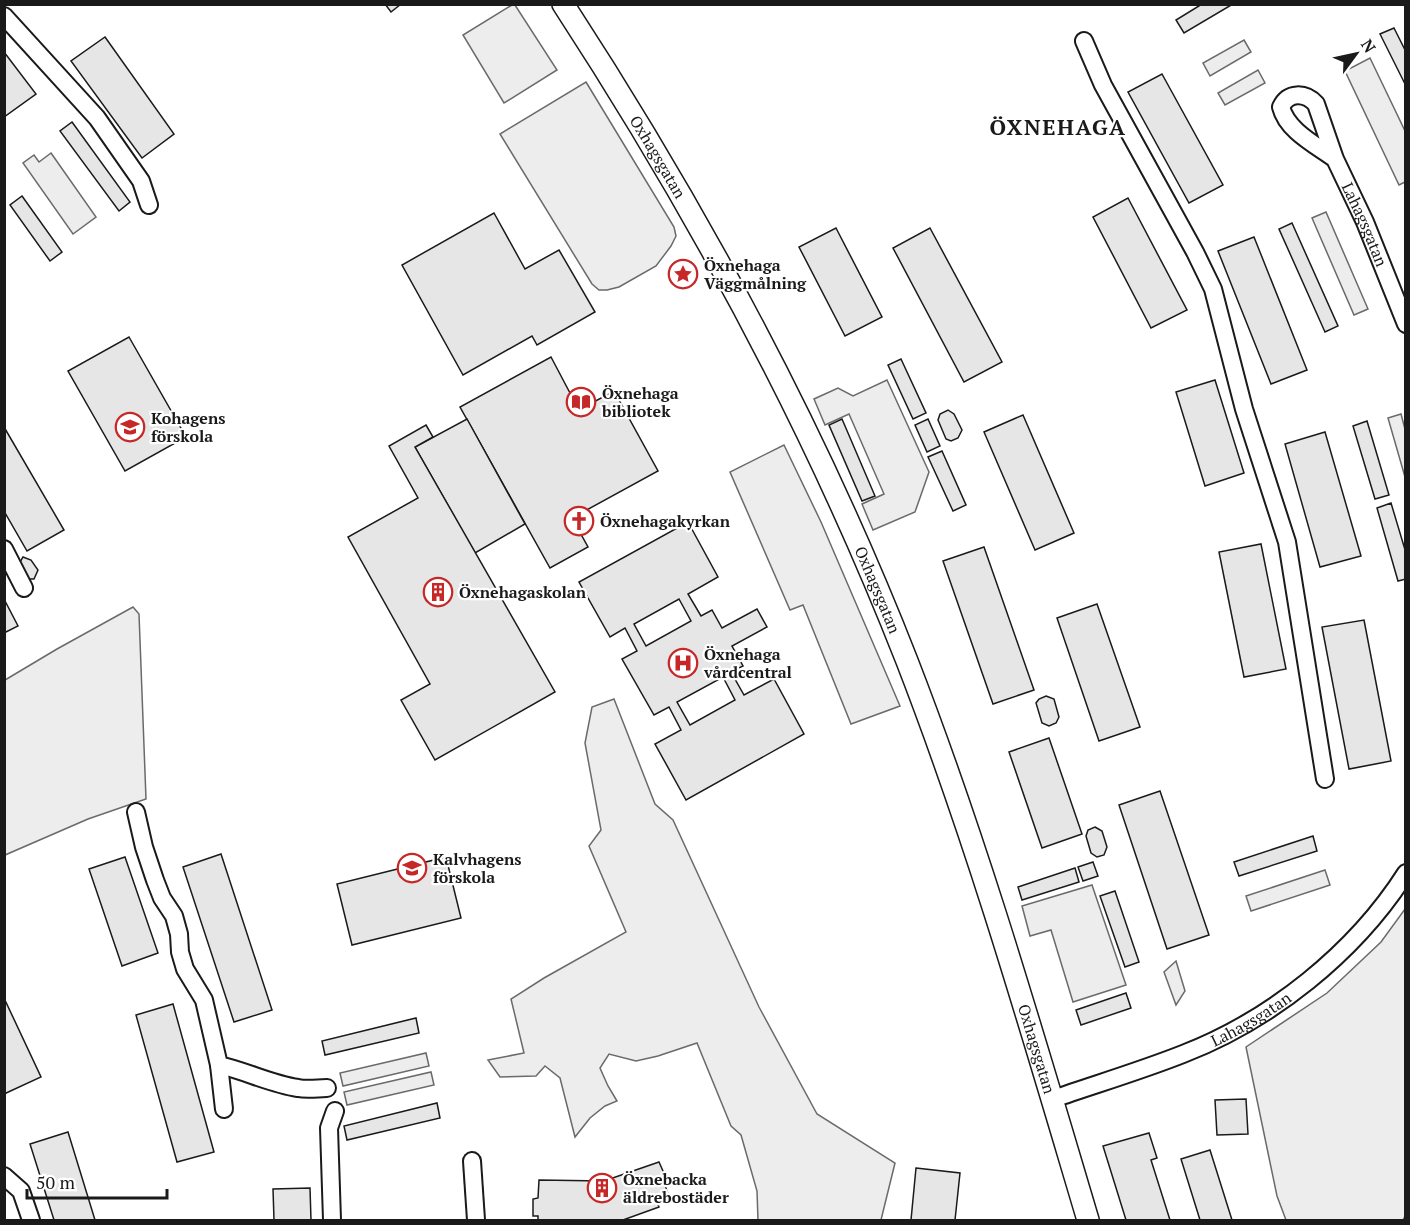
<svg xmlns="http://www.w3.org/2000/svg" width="1410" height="1225" viewBox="0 0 1410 1225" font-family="'PT Serif',serif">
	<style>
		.built { fill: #ededed; stroke: #6a6a6a; stroke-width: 1.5 }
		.building { fill: #e6e6e6; stroke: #1a1a1a; stroke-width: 1.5; fill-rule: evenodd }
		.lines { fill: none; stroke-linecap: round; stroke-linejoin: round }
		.minor-casing { stroke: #1a1a1a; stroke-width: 20 }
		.tertiary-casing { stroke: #1a1a1a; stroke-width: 24 }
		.minor { stroke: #fff; stroke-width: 16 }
		.tertiary { stroke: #fff; stroke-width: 21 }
		.labels { text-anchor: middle; stroke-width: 4.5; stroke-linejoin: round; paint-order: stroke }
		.street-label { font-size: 16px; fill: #1a1a1a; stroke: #fff }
		.poi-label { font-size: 16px; font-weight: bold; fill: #1a1a1a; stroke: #fff; text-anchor: start }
		.district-label { font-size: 22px; font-weight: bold; letter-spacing: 1.5px; fill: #1a1a1a; stroke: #fff }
	</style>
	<rect width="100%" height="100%" fill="#fff"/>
	<!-- built -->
	<g class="built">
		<path d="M512,5H515L557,70L504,103L463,35Z"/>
		<path d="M1244,40L1251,52L1210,76L1203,63Z"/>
		<path d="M1370,58L1405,131V182L1399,185L1345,71Z"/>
		<path d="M1258,70L1265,83L1225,105L1218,93Z"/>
		<path d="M586,82L674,227L676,236L671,246L656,266L619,287L607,290H599L592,284L500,134Z"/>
		<path d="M51,153L96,217L73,234L23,163L34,155L39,162Z"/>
		<path d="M1326,212L1368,309L1354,315L1312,218Z"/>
		<path d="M887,380L929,472L915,512L873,530L862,504L884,494L849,414L825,425L814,399L838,388L853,396Z"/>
		<path d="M1401,414L1405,429V477L1388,418Z"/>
		<path d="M784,445L821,522L900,706L851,724L803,605L790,610L730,472Z"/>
		<path d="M133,607L139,614L146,799L88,819L5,855V680L57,649Z"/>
		<path d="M614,699L655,804L673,820L759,1007L817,1114L895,1163L881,1220H758L757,1191L741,1135L731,1126L697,1043L658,1056L636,1061L609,1054L600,1068L608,1086L617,1101L605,1106L590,1118L575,1137L560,1078L545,1066L536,1076L500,1077L488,1060L524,1053L511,999L544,978L626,932L589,846L601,830L585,743L592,707Z"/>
		<path d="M1325,870L1330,885L1251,911L1246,896Z"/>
		<path d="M1092,885L1126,985L1073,1002L1051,930L1030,936L1022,906Z"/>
		<path d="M1405,909V1216L1403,1220H1286L1277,1196L1246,1047L1327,993L1381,942Z"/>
		<path d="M1176,961L1185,991L1176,1005L1164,972Z"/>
		<path d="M426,1053L429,1066L343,1086L340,1073Z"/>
		<path d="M431,1072L434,1085L347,1105L344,1092Z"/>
	</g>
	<!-- building -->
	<g class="building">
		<path d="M385,4H401L391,12Z"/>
		<path d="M1202,4H1233L1184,33L1176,20Z"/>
		<path d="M1394,28L1406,52V86L1380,34Z"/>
		<path d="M105,37L174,134L142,158L71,61Z"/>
		<path d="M4,52L36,94L4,117Z"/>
		<path d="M1162,74L1223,185L1189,203L1128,92Z"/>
		<path d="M72,122L130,202L119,211L60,131Z"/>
		<path d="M22,196L62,252L50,261L10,205Z"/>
		<path d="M1128,198L1187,310L1151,328L1093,217Z"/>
		<path d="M494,213L525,269L559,250L595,312L537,345L532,336L463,375L402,265Z"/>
		<path d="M1292,223L1338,326L1325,332L1279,229Z"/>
		<path d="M836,228L882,317L845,336L799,247Z"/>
		<path d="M930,228L1002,362L964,382L893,248Z"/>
		<path d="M1254,237L1307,370L1271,384L1218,251Z"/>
		<path d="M129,337L186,437L125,471L68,371Z"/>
		<path d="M551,357L579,410L614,391L658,471L572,518L588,547L550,568L460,407Z"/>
		<path d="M901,359L926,413L913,419L888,365Z"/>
		<path d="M1215,380L1244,473L1205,486L1176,392Z"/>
		<path d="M948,410L954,414L962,430L958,438L951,441L946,439L938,420L940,414Z"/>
		<path d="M1023,415L1074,533L1035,550L984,432Z"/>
		<path d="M467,419L525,524L475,553L415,447Z"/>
		<path d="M842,419L875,496L862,501L829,425Z"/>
		<path d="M928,419L940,446L927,452L915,425Z"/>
		<path d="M1367,421L1389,495L1375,499L1353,426Z"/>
		<path d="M426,425L433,437L415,447L555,692L435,760L401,700L430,684L348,537L418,498L389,446Z"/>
		<path d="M4,427L64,530L27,551L4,511Z"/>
		<path d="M1325,432L1361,556L1320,567L1285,444Z"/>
		<path d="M942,451L966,505L953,511L928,457Z"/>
		<path d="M1391,503L1406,553V579L1398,581L1377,508Z"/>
		<path d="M688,522L718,577L688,594L701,616L712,610L722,628L757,609L767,627L732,646L743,666L731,672L744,695L774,679L804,734L686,800L655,744L681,730L669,707L654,715L622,659L637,651L625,628L610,637L579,582ZM679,599L691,621L646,646L634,624ZM723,677L735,700L690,725L677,702Z"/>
		<path d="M1261,544L1286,669L1244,677L1219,552Z"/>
		<path d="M984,547L1034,690L993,704L943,561Z"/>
		<path d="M23,557L31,560L38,570L34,579H27L18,566Z"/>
		<path d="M4,599L18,626L4,633Z"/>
		<path d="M1097,604L1140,727L1099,741L1057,618Z"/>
		<path d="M1364,620L1391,761L1349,769L1322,627Z"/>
		<path d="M1046,696L1054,699L1059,717L1056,723L1049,726L1042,723L1036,703L1039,699Z"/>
		<path d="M1049,738L1082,834L1042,848L1009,752Z"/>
		<path d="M1160,791L1209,935L1167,949L1119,805Z"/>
		<path d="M1095,827L1102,831L1107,847L1104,855L1097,857L1091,853L1086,836L1088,830Z"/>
		<path d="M1313,836L1317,851L1239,876L1234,862Z"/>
		<path d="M221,854L272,1010L234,1022L183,867Z"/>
		<path d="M125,857L158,953L122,966L89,869Z"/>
		<path d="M446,857L461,918L352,945L337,884Z"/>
		<path d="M1093,862L1098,876L1083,881L1078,867Z"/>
		<path d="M1075,868L1079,882L1022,900L1018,887Z"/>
		<path d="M1115,891L1139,962L1125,967L1100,896Z"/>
		<path d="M1126,993L1131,1008L1081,1025L1076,1010Z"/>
		<path d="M4,998L41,1077L4,1094Z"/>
		<path d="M173,1004L214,1152L177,1162L136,1015Z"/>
		<path d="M416,1018L419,1033L325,1055L322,1041Z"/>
		<path d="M1246,1099L1248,1134L1217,1135L1215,1100Z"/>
		<path d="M437,1103L440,1118L347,1140L344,1126Z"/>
		<path d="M68,1132L95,1220H54L30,1144Z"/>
		<path d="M1149,1133L1157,1158L1151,1160L1170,1220H1126L1103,1146Z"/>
		<path d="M1210,1150L1232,1220H1200L1181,1159Z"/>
		<path d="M659,1162L667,1180L664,1182L668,1194L656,1199L659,1207L623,1220H538V1216H533V1199L538,1198L539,1180L604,1181Z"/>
		<path d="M916,1168L960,1173L955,1220H911Z"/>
		<path d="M310,1188L311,1220H274L273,1189Z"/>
	</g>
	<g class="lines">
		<!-- minor casing -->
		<g class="minor-casing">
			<g id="minor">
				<path d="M4,16L97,118L141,181L149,205"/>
				<path d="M1084,41L1103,85L1195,252L1213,289L1244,409L1287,542L1325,779"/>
				<path id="s1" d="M1335,159C1316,145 1287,131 1281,107C1288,92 1305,92 1316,104L1335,159L1365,222L1406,324"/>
				<path d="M4,549L24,588"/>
				<path d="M136,812L144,847L155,880L162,898L174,916L179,934L180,952L185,969L204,1000L219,1065C246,1071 271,1084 298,1088C308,1090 318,1088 327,1088"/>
				<path d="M219,1065L224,1109"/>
				<path id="s2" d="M1053,1099C1096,1084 1140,1071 1183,1054C1271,1020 1355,953 1406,873"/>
				<path d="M472,1161L476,1220"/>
				<path d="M4,1176L21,1191L31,1220"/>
				<path d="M332,1220L329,1128L335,1111"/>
			</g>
		</g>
		<!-- tertiary casing -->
		<g class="tertiary-casing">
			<g id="tertiary">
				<path id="s3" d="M563,4C698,211 817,431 907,661C978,844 1032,1032 1088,1220"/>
			</g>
		</g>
		<!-- minor -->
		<use href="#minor" class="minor"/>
		<!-- tertiary -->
		<use href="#tertiary" class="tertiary"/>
	</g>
	<!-- icons -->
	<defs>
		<g id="sight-ring" transform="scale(1.5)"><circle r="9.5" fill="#fff" stroke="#c62828" stroke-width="1.5"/><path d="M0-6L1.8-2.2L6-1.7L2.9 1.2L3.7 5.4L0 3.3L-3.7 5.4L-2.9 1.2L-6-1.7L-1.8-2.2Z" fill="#c62828"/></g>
		<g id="library-ring" transform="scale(1.5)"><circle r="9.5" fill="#fff" stroke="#c62828" stroke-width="1.5"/><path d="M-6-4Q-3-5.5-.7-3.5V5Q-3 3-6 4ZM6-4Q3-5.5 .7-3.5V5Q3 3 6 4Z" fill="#c62828"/></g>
		<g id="school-ring" transform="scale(1.5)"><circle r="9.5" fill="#fff" stroke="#c62828" stroke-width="1.5"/><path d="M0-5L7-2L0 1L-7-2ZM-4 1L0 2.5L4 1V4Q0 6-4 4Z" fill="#c62828"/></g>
		<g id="church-ring" transform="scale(1.5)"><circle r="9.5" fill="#fff" stroke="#c62828" stroke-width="1.5"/><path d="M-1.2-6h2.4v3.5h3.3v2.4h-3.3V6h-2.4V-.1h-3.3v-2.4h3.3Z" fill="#c62828"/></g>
		<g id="building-ring" transform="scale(1.5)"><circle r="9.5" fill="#fff" stroke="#c62828" stroke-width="1.5"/><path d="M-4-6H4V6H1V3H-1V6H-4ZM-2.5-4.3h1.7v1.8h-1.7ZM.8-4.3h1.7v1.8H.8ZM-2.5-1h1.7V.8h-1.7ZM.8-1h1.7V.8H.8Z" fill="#c62828"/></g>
		<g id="hospital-ring" transform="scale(1.5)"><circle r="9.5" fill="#fff" stroke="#c62828" stroke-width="1.5"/><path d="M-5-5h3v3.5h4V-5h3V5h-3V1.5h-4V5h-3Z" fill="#c62828"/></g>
	</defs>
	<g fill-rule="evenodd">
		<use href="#sight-ring" x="683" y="274"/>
		<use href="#library-ring" x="581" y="402"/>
		<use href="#school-ring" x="130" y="427"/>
		<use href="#church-ring" x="579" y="521"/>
		<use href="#building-ring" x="438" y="592"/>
		<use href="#hospital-ring" x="683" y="663"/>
		<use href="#school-ring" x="412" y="868"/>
		<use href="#building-ring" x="602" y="1188"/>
	</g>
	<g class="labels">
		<!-- street labels -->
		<g class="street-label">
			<text dy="6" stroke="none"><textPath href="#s3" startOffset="180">Oxhagsgatan</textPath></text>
			<text dy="6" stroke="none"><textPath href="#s1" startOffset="249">Lahagsgatan</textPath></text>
			<text dy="6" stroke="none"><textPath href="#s3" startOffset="666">Oxhagsgatan</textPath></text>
			<text dy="6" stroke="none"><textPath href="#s2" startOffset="214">Lahagsgatan</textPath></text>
			<text dy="6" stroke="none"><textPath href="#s3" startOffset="1152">Oxhagsgatan</textPath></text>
		</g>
		<!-- poi labels -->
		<g class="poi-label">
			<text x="704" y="271">Öxnehaga<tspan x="704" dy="18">Väggmålning</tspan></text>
			<text x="602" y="399">Öxnehaga<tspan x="602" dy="18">bibliotek</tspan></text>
			<text x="151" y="424">Kohagens<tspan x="151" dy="18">förskola</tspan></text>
			<text x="600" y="527">Öxnehagakyrkan</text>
			<text x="459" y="598">Öxnehagaskolan</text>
			<text x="704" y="660">Öxnehaga<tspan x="704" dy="18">vårdcentral</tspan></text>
			<text x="433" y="865">Kalvhagens<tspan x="433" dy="18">förskola</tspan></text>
			<text x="623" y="1185">Öxnebacka<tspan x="623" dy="18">äldrebostäder</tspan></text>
		</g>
		<!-- district labels -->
		<g class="district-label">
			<text x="1058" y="135">ÖXNEHAGA</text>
		</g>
	</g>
	<!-- border -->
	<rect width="1410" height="1225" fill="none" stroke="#1a1a1a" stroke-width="12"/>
	<!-- north arrow -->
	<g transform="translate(1356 54) rotate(57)" stroke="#ffffff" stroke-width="4.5" paint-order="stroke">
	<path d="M0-4.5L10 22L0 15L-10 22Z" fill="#1a1a1a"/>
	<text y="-9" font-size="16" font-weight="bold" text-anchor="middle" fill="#1a1a1a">N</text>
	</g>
	<!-- scale -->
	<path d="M27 1189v9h140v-9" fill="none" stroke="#1a1a1a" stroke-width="3"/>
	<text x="36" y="1189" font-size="18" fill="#1a1a1a" stroke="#ffffff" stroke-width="4.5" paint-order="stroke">50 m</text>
</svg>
